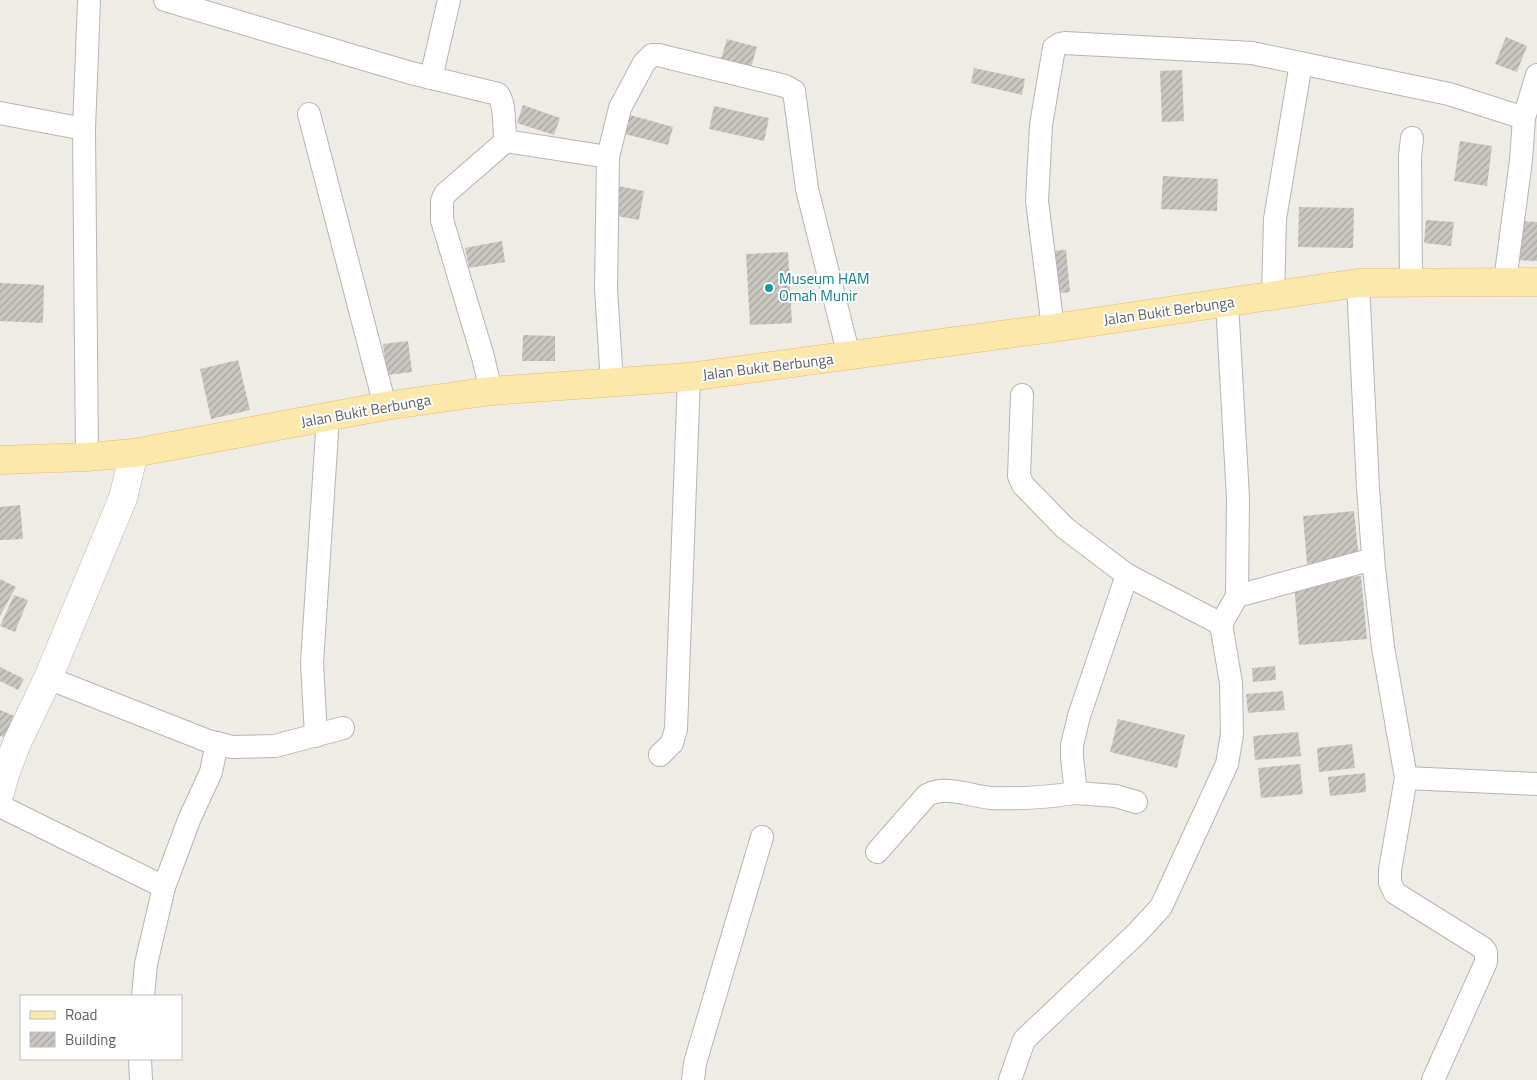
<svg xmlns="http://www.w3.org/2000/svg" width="1537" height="1080" viewBox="0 0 1537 1080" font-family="'Titillium Web',sans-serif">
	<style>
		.building { fill: url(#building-hatch) }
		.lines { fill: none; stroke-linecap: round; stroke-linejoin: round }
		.street-casing { stroke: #b2b6b9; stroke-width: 24 }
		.secondary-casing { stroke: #b1b5b9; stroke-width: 29 }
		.primary-casing { stroke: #edb85f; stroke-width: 29 }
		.street { stroke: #fff; stroke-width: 22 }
		.secondary { stroke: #fff; stroke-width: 28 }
		.primary { stroke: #fde8ac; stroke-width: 28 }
		.culture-dot { fill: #0f9aa8; stroke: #fff; stroke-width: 2 }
		.labels { text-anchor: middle; stroke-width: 4; stroke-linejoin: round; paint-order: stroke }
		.culture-label { font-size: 15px; fill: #0d838f; stroke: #fff; text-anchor: start }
		.street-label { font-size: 15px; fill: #5d6165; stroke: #fff }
	</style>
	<defs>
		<pattern id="building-hatch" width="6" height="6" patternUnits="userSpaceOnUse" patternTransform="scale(1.25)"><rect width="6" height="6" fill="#cac6c1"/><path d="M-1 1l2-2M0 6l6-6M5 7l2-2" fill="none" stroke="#a7a4a0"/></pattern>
	</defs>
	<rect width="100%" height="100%" fill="#efebe5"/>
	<!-- building -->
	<g class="building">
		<path d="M1506,37L1527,46L1517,72L1495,64Z"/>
		<path d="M727,39L757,47L750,71L720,62Z"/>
		<path d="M974,68L1025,79L1022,95L971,83Z"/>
		<path d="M1182,70L1184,121L1162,122L1160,71Z"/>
		<path d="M523,105L560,118L554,135L517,123Z"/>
		<path d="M714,106L769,118L764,141L709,129Z"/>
		<path d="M630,115L673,127L668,145L625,134Z"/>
		<path d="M1460,141L1492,146L1487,186L1454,181Z"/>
		<path d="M1163,176L1218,179L1217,211L1161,209Z"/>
		<path d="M613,185L644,191L639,220L607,214Z"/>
		<path d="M1299,207L1354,208L1353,248L1298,247Z"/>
		<path d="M1426,220L1454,222L1451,246L1424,243Z"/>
		<path d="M1519,221L1537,222V261L1516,260Z"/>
		<path d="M502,241L505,262L469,268L465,248Z"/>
		<path d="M1066,250L1070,292L1050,294L1046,251Z"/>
		<path d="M788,252L792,323L750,325L746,254Z"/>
		<path d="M0,283L44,285L43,323L0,321Z"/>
		<path d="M523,335L555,336V361H522Z"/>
		<path d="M408,341L412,372L387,375L383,344Z"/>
		<path d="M238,360L250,410L211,419L200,369Z"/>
		<path d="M20,505L23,539L0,540V507Z"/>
		<path d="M1354,511L1359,560L1307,564L1303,516Z"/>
		<path d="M1361,576L1367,639L1299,645L1294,582Z"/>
		<path d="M0,579L16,587L0,616Z"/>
		<path d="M14,595L28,600L15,632L0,626Z"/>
		<path d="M1275,666L1276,680L1253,682L1252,668Z"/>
		<path d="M0,667L24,679L18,690L0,681Z"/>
		<path d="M1283,691L1285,710L1248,713L1246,694Z"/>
		<path d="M0,710L14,716L6,738L0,736Z"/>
		<path d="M1118,719L1185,735L1177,768L1110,752Z"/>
		<path d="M1298,732L1301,756L1255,760L1253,736Z"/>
		<path d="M1352,744L1355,768L1319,772L1317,748Z"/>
		<path d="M1300,764L1303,794L1261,798L1258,768Z"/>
		<path d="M1365,773L1366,792L1330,796L1328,777Z"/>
	</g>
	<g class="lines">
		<!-- street casing -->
		<g class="street-casing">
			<g id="street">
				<path d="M165,0L411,73L498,94C506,105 503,127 506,141L608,157"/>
				<path d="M431,78L449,0"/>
				<path d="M0,113L84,129"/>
				<path d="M309,114L385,406"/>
				<path d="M1505,281L1521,160L1524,118L1537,75"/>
				<path d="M1358,283L1368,488L1374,569L1383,647L1406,778L1390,870V883L1395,893L1483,948L1486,952V962L1433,1080"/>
				<path d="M1411,284L1410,156L1412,138"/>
				<path d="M1273,296L1275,219L1301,63"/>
				<path d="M1053,328L1037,201L1041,125L1054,48L1060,44L1065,43L1252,53L1449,94L1524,118"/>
				<path d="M612,383L606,289L608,157L620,108L644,63L652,55H658L785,86L794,91L807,189L849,356"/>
				<path d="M491,391L483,357L442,220V201L445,194L506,141"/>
				<path d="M1022,395L1019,476L1023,485L1065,528L1127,575L1221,624L1237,596L1238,498L1227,302"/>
				<path d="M87,457L84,129L89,0"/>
				<path d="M1237,596L1373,559"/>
				<path d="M48,678L208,741L232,747L275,746L343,728"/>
				<path d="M316,736L312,663L328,417"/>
				<path d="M660,755L672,743L676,729L689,377"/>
				<path d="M1406,778L1537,784"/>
				<path d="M1076,793L1116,796L1136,802"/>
				<path d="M0,806L164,887"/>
				<path d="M877,852L927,795C947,785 970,796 991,798C1019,799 1049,797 1076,793L1072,757V745L1079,716L1127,575"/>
				<path d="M143,996L146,964L164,887L189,820L211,772L217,743"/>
				<path d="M140,1059L141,1080"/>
				<path d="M693,1080L695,1063L762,837"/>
				<path d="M1010,1080L1024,1040L1137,933L1161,907L1210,801L1227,764L1232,734L1231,683L1221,624"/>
			</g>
		</g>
		<!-- secondary casing -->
		<g class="secondary-casing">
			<path id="secondary" d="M0,793L5,774L17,743L48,678L123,498L134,453"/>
		</g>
		<!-- primary casing -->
		<g class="primary-casing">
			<path id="primary" d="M0,460L87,457L134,453L385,406L491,391L689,377L1053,328L1358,283L1537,282"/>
		</g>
		<!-- street -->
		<use href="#street" class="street"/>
		<!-- secondary -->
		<use href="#secondary" class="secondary"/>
		<!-- primary -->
		<use href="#primary" class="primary"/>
	</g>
	<!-- markers -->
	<circle class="culture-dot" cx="769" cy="288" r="5"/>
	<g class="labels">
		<!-- culture labels -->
		<g class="culture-label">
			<text x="779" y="284">Museum HAM<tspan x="779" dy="17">Omah Munir</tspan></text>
		</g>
		<!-- street labels -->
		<g class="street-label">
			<text transform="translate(1169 311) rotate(-8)" y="5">Jalan Bukit Berbunga</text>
			<text transform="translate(768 367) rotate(-7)" y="5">Jalan Bukit Berbunga</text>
			<text transform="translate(366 411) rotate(-10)" y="5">Jalan Bukit Berbunga</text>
		</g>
	</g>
	<!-- legend -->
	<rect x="20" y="995" width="162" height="65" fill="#ffffff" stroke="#bec0c1"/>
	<rect x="30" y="1011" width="25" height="8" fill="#fde8ac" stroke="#bec0c1"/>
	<text x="65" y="1020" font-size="15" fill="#5d6165">Road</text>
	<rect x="30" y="1032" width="25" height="15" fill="url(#building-hatch)" stroke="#bec0c1"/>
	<text x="65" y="1045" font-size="15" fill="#5d6165">Building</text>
</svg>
